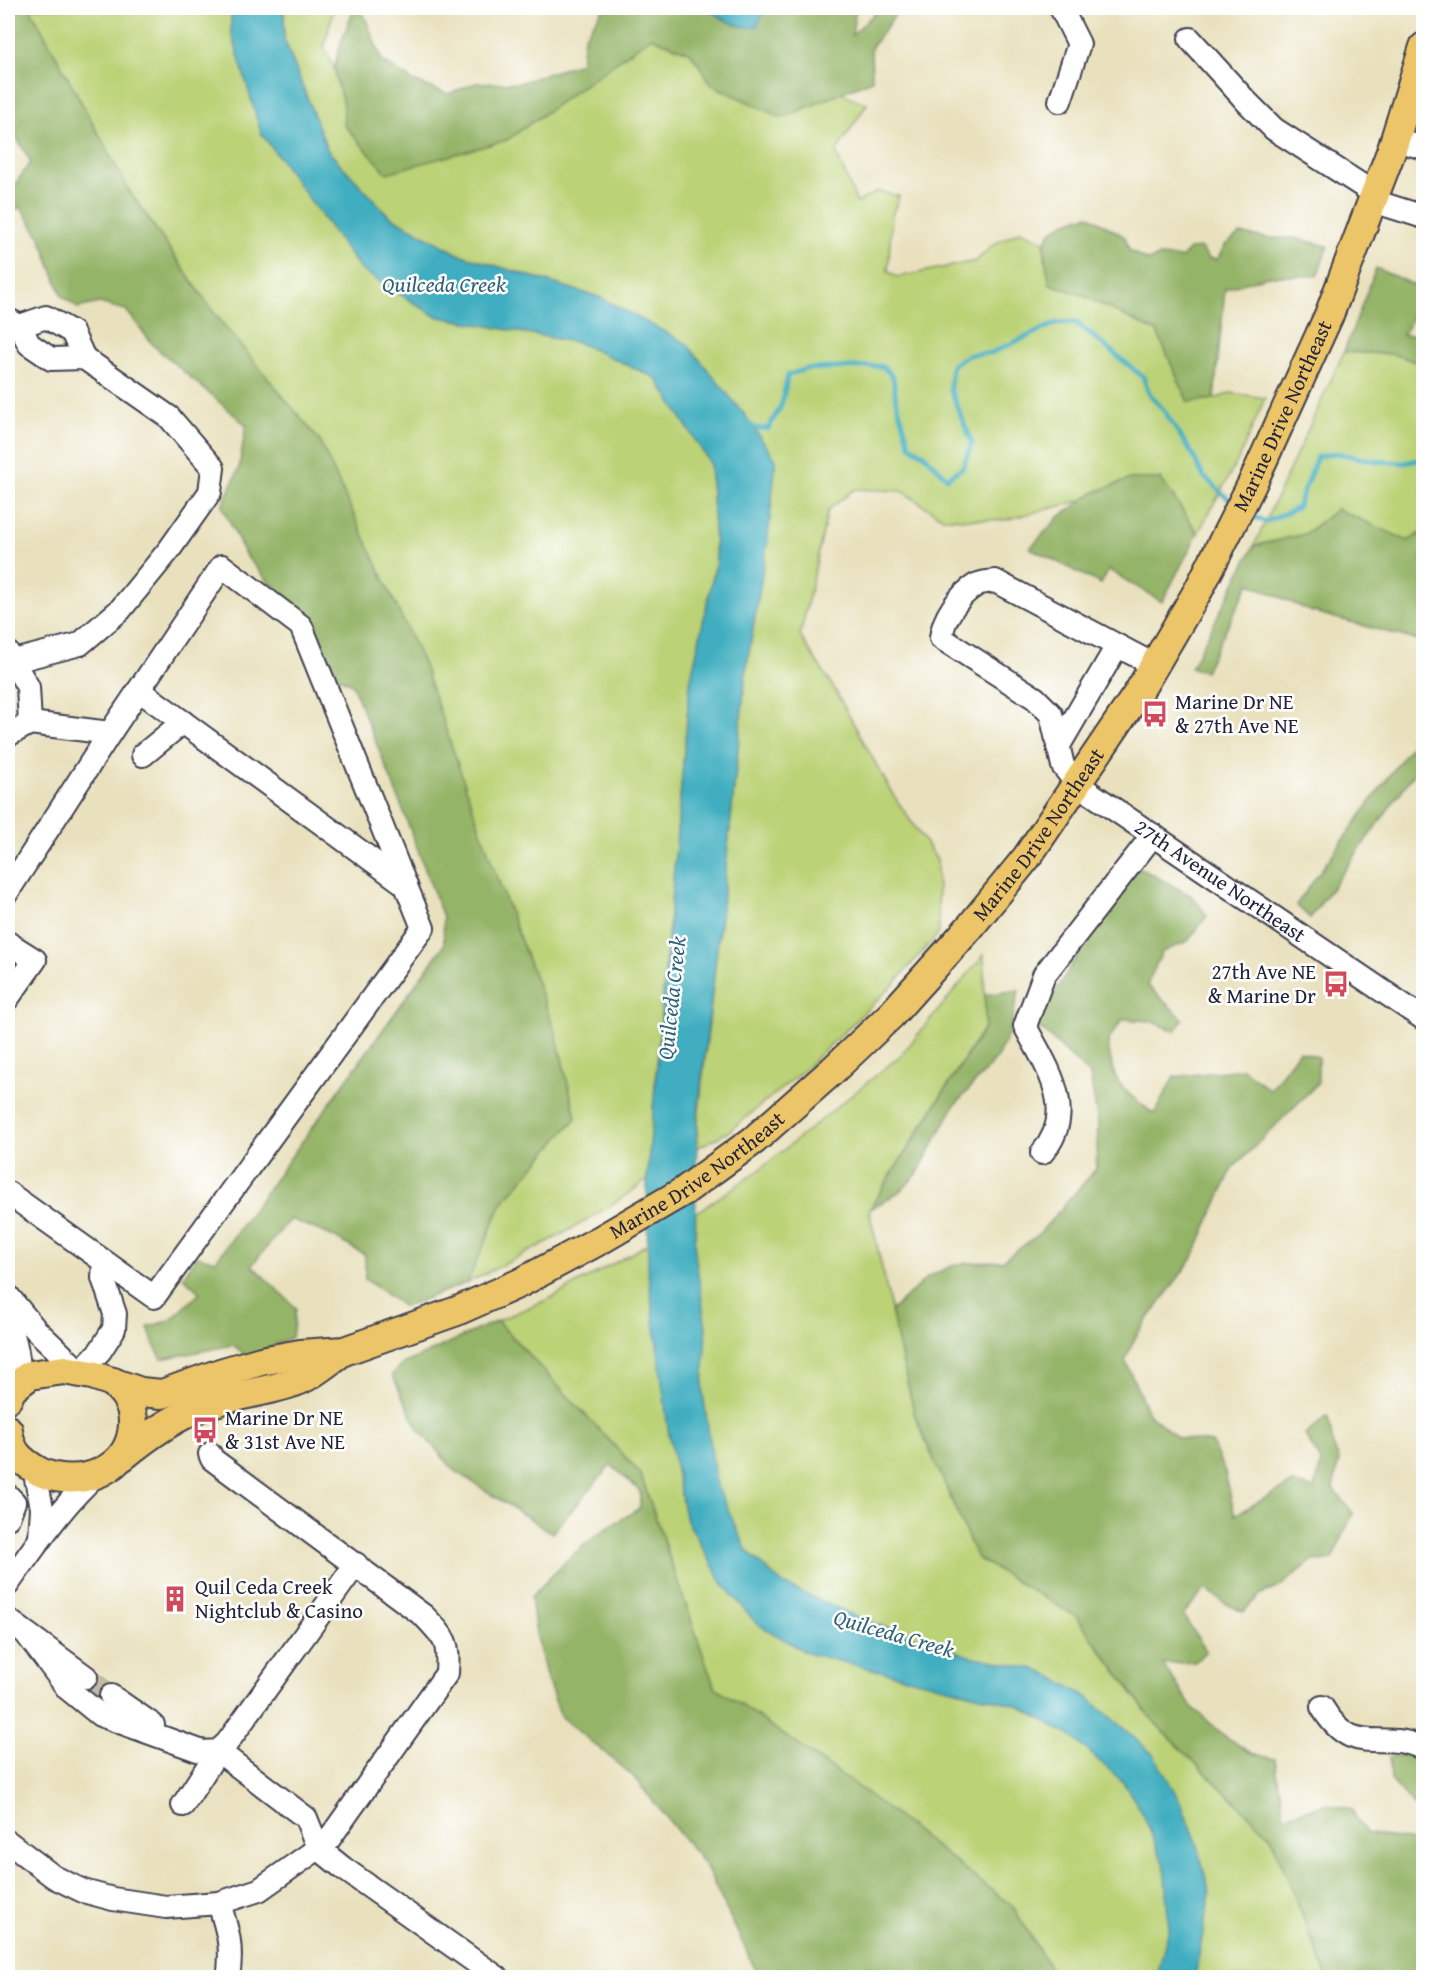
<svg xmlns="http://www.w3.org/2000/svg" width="1431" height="1985" font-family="'Gentium Book Plus',serif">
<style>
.green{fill:#bbd276;stroke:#6e7a58;stroke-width:1.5}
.forest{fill:#94b467;stroke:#5b6b51;stroke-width:1.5}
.water{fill:#41aec0;stroke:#32687e;stroke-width:1.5}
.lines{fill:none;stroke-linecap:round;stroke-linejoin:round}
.stream{stroke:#41aec0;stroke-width:5}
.minor-tunnel{stroke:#c1bba4;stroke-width:22;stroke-dasharray:22 11;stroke-linecap:butt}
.minor-casing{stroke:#403f4f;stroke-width:26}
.major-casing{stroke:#403f4f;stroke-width:32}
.minor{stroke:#fff;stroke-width:22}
.major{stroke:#edc569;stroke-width:28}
.labels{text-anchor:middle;stroke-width:5;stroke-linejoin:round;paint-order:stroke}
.street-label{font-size:21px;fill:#22223b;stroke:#fff}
.poi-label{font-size:21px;fill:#22223b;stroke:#fff;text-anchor:start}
.water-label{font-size:22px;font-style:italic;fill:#306177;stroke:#fff}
</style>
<rect width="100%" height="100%" fill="#fff"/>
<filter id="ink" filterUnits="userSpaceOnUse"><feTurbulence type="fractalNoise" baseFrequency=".0167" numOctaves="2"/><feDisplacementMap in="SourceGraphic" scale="12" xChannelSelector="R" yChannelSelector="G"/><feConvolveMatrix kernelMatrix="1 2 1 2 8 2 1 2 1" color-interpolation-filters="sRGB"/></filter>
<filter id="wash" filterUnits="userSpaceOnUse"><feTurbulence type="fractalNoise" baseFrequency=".008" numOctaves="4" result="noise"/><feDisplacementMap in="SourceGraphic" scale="24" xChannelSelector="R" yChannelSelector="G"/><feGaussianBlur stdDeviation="1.35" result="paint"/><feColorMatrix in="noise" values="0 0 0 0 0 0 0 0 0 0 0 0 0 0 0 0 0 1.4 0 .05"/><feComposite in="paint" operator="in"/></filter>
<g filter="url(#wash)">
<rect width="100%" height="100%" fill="#e9e1be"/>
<g class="green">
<path d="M30,8H231V31L435,316L579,343L656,378L710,463L716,562L690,683L647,1180C592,1222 528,1252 467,1283L502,1203L576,1118L556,1034L495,872L214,313L130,192Z"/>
<path d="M284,8H336L333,12L324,47C336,70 348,97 343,124L507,140L651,37L691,53L712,85L782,118L841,93L867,104L836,152L857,203L878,191L899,196L892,216L888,271L898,277L976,261L994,244L1020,231L1044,241L1045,259L1051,284L1082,295L1158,332L1188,402L1214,399L1231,393L1265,398L1239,458L1198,533L1160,479H1130L1094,493L1083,500L1004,520L943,518L902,491L855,489L828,510L800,636L832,685L892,793L937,860L939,933L893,985L804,1070L728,1132L697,1148L698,1121L722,905L746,671L768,538L601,298L458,254L389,216L328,151L284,39Z"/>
<polygon points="1344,352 1392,354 1423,364 1423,532 1408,541 1337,509 1305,534 1254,546"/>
<polygon points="984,955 985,1026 869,1210 915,1416 977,1558 1077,1617 1153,1721 1271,1837 1327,1977 1055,1977 1013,1907 864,1791 714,1686 640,1473 497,1321 551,1298 631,1254 684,1221 758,1171 901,1055"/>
</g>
<g class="forest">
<polygon points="8,8 30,8 130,192 214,313 319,440 423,663 495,872 556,1034 576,1118 502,1203 467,1283 404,1307 365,1279 365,1255 332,1236 290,1219 252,1265 296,1308 292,1337 249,1358 233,1345 162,1359 154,1345 148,1327 171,1320 200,1293 183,1277 197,1256 216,1261 444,945 443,917 393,784 352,684 338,677 309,617 269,582 246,556 222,506 239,468 246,425 154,346 126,310 99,303 78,308 62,296 40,237 20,206 8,218 8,194 31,162 8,123"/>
<path d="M604,8H856L852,35L880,8H900L871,48L872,80L782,118L712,85L691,53L651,37L507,140L387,173L343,124C347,99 335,88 335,68C336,53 347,25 354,10L364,14L382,61L413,81L448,94L476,83H519L581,63L584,37Z"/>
<path d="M1088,215L1125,237L1129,250L1148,261L1160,256L1182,258L1189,249L1201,248L1208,258L1217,260L1225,245L1240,234L1269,238H1294L1328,246L1317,276H1268L1225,289L1214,399L1188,402L1157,332L1082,295L1050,284C1040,238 1040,229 1088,215Z"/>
<polygon points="1376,268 1423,289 1423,298 1403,335 1423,335 1423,364 1392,354 1344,352"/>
<polygon points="1130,479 1161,479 1198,533 1162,602 1109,570 1101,584 1030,548 1059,517 1093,493"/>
<polygon points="1337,509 1408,541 1423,532 1423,646 1420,641 1310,611 1249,583 1205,671 1191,668 1254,546 1305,534"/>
<polygon points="1423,729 1423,761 1310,918 1296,905"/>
<path d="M1138,867L1192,896L1207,916L1188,941L1162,952L1147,985L1183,1019L1175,1031L1150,1021L1123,1019L1108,1040C1112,1085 1120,1087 1154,1114L1174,1077L1243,1069L1270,1090L1299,1051L1318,1057V1083L1232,1169L1192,1259L1137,1334L1125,1360L1148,1413L1178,1438L1212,1443L1225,1473L1235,1515L1292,1483L1315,1489L1321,1461L1305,1435L1328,1416L1333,1445L1339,1460L1333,1488L1353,1513L1332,1560L1312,1561L1279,1587L1261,1594L1243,1612L1223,1602L1205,1589L1183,1615L1206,1651L1195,1662L1163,1664L1191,1706L1226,1737L1251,1753L1275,1759L1284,1816L1327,1804L1351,1809L1366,1833L1419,1842L1423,1832V1977H1327L1271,1837L1153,1721L1077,1617L977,1558L915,1416L891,1311L928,1277L956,1264L1002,1261L1038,1235L1096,1169L1098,1124L1090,1075L1036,1024L1110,901Z"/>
<polygon points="1019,990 1010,1029 997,1058 954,1106 917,1174 902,1190 869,1210 985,1027 985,995"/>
<polygon points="497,1321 640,1473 714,1686 864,1791 1013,1907 1055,1977 759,1977 705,1865 632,1775 561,1717 546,1676 535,1628 531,1597 570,1557 599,1533 640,1508 640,1491 611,1465 552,1533 455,1471 418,1429 392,1375 403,1364"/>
<polygon points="1418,1753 1423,1757 1423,1816 1391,1780 1389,1757"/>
</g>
<g class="water">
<polygon points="231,8 284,8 284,39 328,151 389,216 458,254 601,298 686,343 744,414 776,460 768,538 746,671 722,905 697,1121 695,1253 706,1328 703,1392 716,1484 747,1551 783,1584 869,1622 970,1656 1040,1670 1086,1696 1154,1755 1181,1803 1198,1848 1210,1894 1195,1977 1157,1977 1169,1928 1164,1865 1143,1814 1123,1782 1072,1737 1017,1705 807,1653 756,1623 723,1584 685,1517 668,1429 648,1273 647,1180 690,683 716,562 710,463 656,378 579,343 435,316 361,270 261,133 231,31"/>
<path d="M706,8H766L756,27C736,29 722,18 706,8Z"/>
</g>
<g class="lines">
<g class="stream">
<polyline points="746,422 755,428 768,429 781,406 788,375 806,369 882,366 893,377 896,400 910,446 924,454 947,478 963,467 972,443 950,389 952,365 968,355 991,353 1057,323 1076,322 1143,377 1149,393 1165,412 1193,455 1203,476 1233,503"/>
<polyline points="1248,514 1266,522 1297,508 1317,457 1336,453 1375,461 1404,463 1424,459"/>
</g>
</g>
</g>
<g filter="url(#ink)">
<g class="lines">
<polyline class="minor-tunnel" points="86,1677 111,1696"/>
<g class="minor-casing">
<g id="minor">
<polyline points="1190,39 1246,101 1274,129 1375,194"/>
<polyline points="1060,101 1079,44 1061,8"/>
<polyline points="1395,140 1424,148"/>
<polyline points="1373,201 1424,217"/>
<polyline points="8,320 20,326 46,317 72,332 84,358"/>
<polyline points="8,653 28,687 30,723"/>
<polyline points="14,661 80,644 120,610 169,550 210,492 213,468 169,417 84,358 51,359 29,344 20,326"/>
<path id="s1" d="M1154,665L995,581C989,582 981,582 976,585C959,595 943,618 941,638L1035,698L1051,714L1063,766L1077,784L1424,1019"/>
<polyline points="139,690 406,885"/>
<polyline points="30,723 110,733"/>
<polyline points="8,735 30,723"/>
<polyline points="1058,747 1117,646"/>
<polyline points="143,755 183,722"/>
<polyline points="8,891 110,733 222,566 301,626 423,928 154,1297 8,1193"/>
<polyline points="8,943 35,960 8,998"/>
<path d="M1042,1153C1079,1111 1046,1066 1025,1026L1044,975L1153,835"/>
<polyline points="8,1296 36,1330 80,1372 100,1351 114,1329 115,1314 103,1278 104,1262"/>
<path d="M8,1322C17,1342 20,1361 19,1384"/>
<polyline points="34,1469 42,1508 40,1538"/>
<polyline points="8,1496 14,1502 8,1518"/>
<path d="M8,1584C37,1544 61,1506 98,1473"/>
<polyline points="8,1620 86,1677"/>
<polyline points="28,1636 68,1689 100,1715 203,1752 218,1751 227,1743 356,1564"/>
<polyline points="111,1696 153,1725"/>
<path d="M1322,1707C1354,1761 1382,1727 1424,1749"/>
<polyline points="183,1805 218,1751 306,1818 318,1848 343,1868 498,1978"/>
<path d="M8,1842L54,1877L83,1891L113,1899L166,1907L219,1903L259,1890L327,1842L447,1673C449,1641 446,1639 424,1616L212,1459L210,1454"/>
<path d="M219,1903C228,1932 233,1947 228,1978"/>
</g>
</g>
<g class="major-casing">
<g id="major">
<path id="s2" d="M8,1398L12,1389L30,1375L64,1370L92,1375L141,1392L162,1394L223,1372L261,1361L300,1354L344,1351L457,1311L520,1283L602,1239L684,1191L754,1140L832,1071L891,1015L970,927L1027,857L1138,693L1199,589L1252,484L1329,315L1392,149L1424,47"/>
<path d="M8,1430C9,1438 11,1445 15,1452C21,1461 31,1467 40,1472C80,1490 132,1470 133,1423C133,1414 130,1403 125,1396C122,1391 117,1387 113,1382"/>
<path d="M122,1457C149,1435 178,1414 212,1403C238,1394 266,1392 292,1383C311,1377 326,1363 342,1352"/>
</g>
</g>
<use href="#minor" class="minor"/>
<use href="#major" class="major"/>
</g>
</g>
<defs>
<g id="bus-bare" transform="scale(2.07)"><path d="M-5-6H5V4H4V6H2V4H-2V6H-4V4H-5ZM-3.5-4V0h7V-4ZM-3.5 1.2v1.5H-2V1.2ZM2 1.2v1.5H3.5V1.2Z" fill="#d1495b" stroke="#fff" stroke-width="2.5" paint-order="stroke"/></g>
<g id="building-bare" transform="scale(2.07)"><path d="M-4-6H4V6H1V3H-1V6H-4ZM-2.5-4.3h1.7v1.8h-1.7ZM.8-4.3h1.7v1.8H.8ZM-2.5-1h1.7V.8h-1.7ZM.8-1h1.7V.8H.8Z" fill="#d1495b" stroke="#fff" stroke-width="2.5" paint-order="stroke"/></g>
</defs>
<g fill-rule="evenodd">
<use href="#bus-bare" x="1155" y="714"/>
<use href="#bus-bare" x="1336" y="984"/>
<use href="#bus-bare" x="205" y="1430"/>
<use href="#building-bare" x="175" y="1599"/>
</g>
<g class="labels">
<g class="street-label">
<text dy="7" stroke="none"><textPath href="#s2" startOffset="1725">Marine Drive Northeast</textPath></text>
<text dy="7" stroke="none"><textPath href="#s2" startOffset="1239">Marine Drive Northeast</textPath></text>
<text dy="7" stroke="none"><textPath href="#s1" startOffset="648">27th Avenue Northeast</textPath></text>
<text dy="7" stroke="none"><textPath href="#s2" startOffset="753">Marine Drive Northeast</textPath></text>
</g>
<g class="poi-label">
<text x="1175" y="709">Marine Dr NE<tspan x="1175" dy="24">&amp; 27th Ave NE</tspan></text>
<text x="1316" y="979" text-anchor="end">27th Ave NE<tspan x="1316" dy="24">&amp; Marine Dr</tspan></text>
<text x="225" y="1425">Marine Dr NE<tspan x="225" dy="24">&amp; 31st Ave NE</tspan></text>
<text x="195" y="1594">Quil Ceda Creek<tspan x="195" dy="24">Nightclub &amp; Casino</tspan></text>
</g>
<g class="water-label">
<text x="444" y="292">Quilceda Creek</text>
<text transform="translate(671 998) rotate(-84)" y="8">Quilceda Creek</text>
<text transform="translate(894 1633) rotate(16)" y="8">Quilceda Creek</text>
</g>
</g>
<rect width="1431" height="1985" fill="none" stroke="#fff" stroke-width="30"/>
</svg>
